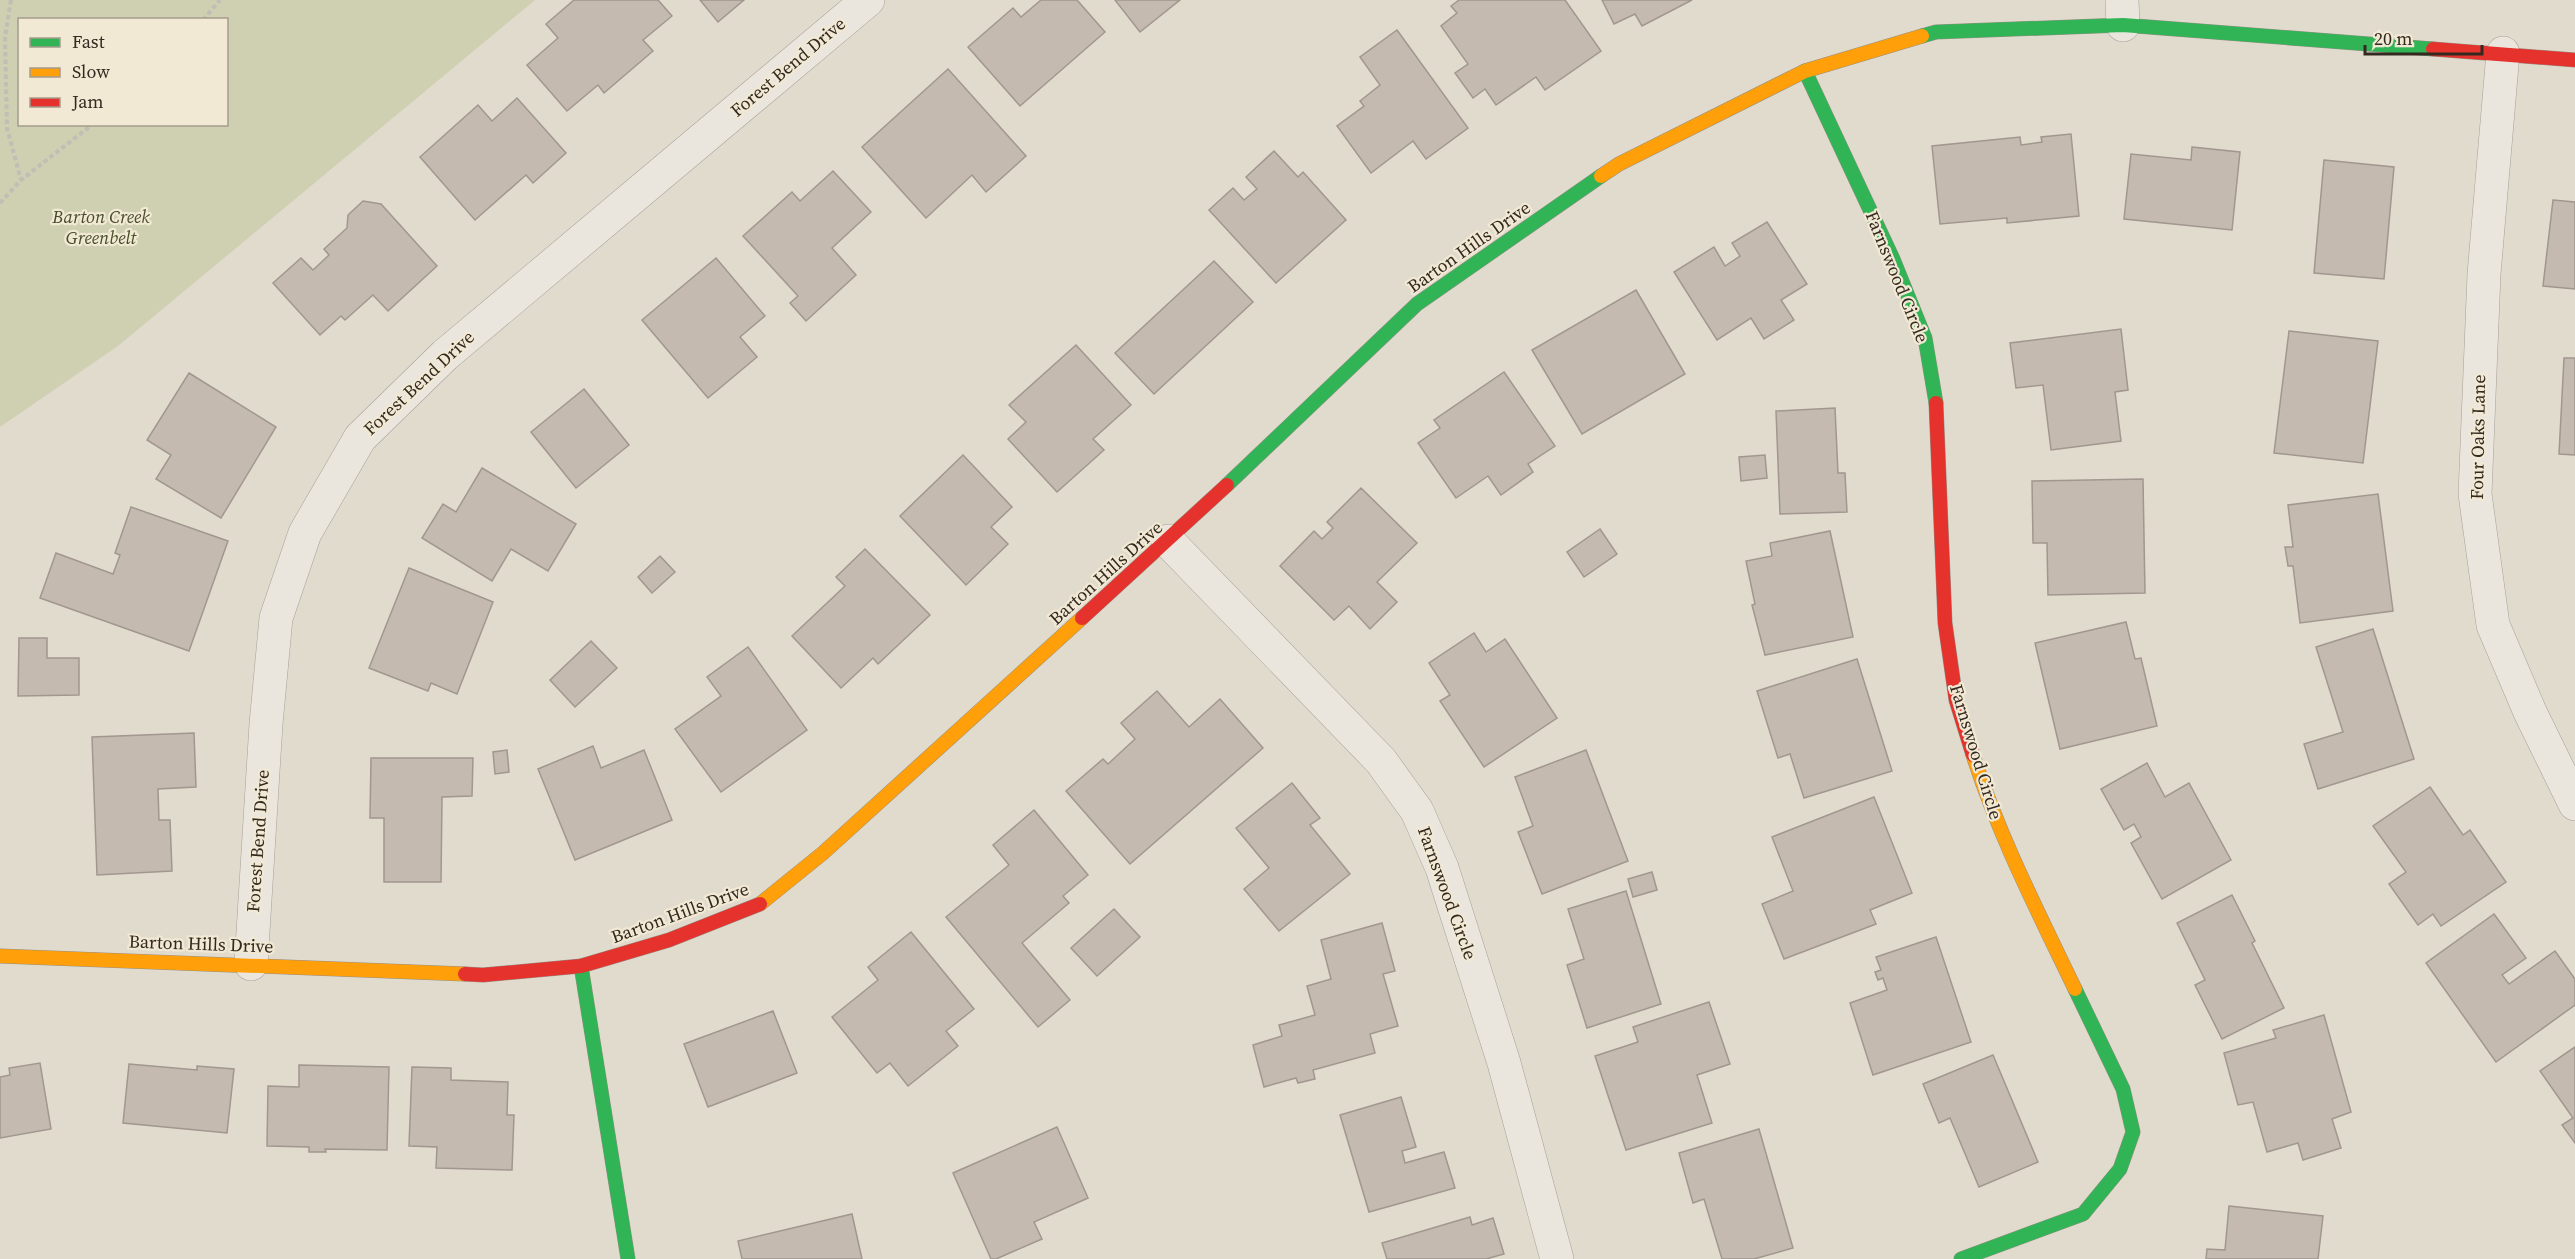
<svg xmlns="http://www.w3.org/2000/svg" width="2575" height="1259" font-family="'Source Serif 4',serif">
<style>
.green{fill:#cfcfb2;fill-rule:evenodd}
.building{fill:#c4baaf;stroke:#a1978e;stroke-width:1.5}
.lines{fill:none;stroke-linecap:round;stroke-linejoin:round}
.street-casing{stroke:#a6a097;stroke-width:34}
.fast-casing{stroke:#969086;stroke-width:15}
.slow-casing{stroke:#969086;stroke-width:15}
.jam-casing{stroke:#969086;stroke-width:15}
.path{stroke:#c2bdb5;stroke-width:4;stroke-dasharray:4.5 3;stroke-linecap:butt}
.street{stroke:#eae6de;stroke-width:33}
.fast{stroke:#30b455;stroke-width:14}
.slow{stroke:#ff9f0a;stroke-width:14}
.jam{stroke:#e5322d;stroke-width:14}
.labels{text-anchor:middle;stroke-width:4.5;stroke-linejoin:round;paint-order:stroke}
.street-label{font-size:18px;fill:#342920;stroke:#f1e9d4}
.park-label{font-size:18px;font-style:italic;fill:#454e29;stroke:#f1e9d4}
</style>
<rect width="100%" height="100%" fill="#e1dbce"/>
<path class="green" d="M0,0H535L118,346L0,427ZM20,20H226V124H20Z"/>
<g class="building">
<polygon points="574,0 658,0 672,16 643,40 653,51 604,93 598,85 567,111 527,65 558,38 546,24"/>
<polygon points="700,0 744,0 718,22"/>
<polygon points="1041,0 1077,0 1105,32 1020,106 968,47 1013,8 1021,17"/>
<polygon points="1115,0 1180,0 1140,32"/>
<polygon points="1459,0 1565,0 1601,51 1545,90 1536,77 1496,105 1485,89 1473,98 1455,73 1468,64 1441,26 1457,13 1451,6"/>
<polygon points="1602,0 1692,0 1642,26 1635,14 1614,24"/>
<polygon points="1397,30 1468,128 1426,159 1413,141 1371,173 1337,126 1364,106 1360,101 1380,85 1360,57"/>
<polygon points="948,69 1026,156 986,192 972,175 926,218 862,147"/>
<polygon points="517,98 566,153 533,183 526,175 475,220 420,157 478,105 492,121"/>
<polygon points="2071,134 2079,216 2007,223 2007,218 1940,224 1932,146 2020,137 2021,145 2042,142 2041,137"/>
<polygon points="2192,147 2240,152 2232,230 2124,219 2131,154 2191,160"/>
<polygon points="1274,151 1298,177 1303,172 1346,220 1276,283 1209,210 1233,188 1244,200 1257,189 1246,177"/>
<polygon points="2324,160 2394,167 2384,279 2314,273"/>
<polygon points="833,171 871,212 832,248 856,275 806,321 790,303 798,296 743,236 792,192 800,201"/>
<polygon points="2553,200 2575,202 2575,289 2543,286"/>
<polygon points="363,201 381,204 437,266 388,311 373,295 345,320 341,316 320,335 273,283 301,258 313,270 329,255 324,249 347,228 348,215"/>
<polygon points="1767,222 1807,284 1781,300 1794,320 1764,339 1751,318 1717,340 1674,272 1714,247 1725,266 1740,256 1732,243"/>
<polygon points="716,258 765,316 740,337 757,357 708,398 642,320"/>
<polygon points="1214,261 1253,302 1154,394 1115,353"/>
<polygon points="1636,290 1685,374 1582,434 1532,350"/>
<polygon points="2121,329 2128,390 2115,392 2121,441 2051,450 2043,385 2016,388 2010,343"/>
<polygon points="2289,331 2378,341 2363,463 2274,453"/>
<polygon points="1076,345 1131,405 1093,439 1104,450 1057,492 1008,439 1026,422 1009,405"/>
<polygon points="2564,358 2575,358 2575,455 2559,454"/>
<polygon points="1504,372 1555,446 1528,464 1533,472 1501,495 1488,476 1456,498 1418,443 1440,428 1434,420"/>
<polygon points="189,373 276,427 221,518 156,479 171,455 147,440"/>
<polygon points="584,389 629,445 576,488 531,432"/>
<polygon points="1835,408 1838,473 1845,473 1847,512 1780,514 1776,411"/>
<polygon points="963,455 1012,507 991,527 1008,544 966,585 900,516"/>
<polygon points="1765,455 1767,478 1741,481 1739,457"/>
<polygon points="482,468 576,524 548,571 511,549 492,581 422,538 443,504 456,512"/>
<polygon points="2143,479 2145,593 2048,595 2047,543 2033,543 2032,481"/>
<polygon points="1361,488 1417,543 1377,582 1397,602 1370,629 1349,606 1334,620 1280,566 1314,531 1322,539 1333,528 1327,522"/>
<polygon points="2378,494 2393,611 2300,623 2293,566 2288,566 2285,547 2293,547 2288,505"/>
<polygon points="131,507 228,541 189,651 40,598 56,553 113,574 120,555 115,553"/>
<polygon points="1600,529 1617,554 1584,577 1567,552"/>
<polygon points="1830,531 1853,637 1765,655 1752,605 1755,604 1746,561 1772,556 1770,543"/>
<polygon points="865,549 930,615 878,664 873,658 841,688 792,636 845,586 836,577"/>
<polygon points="660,556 675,572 652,593 638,577"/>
<polygon points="409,568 493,602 457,694 431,683 428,691 369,668"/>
<polygon points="2126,622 2135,659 2141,658 2157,726 2060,749 2035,643"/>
<polygon points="2373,629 2414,759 2318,789 2304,744 2343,732 2316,647"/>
<polygon points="1474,633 1486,652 1505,639 1557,718 1484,767 1440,701 1450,695 1429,663"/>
<polygon points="19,638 47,638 47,658 79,658 79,695 18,696"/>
<polygon points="591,641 617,668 575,707 550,680"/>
<polygon points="748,647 807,730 721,792 675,729 721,696 707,677"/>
<polygon points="1857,659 1892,771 1804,798 1790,754 1778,758 1757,691"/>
<polygon points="1157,691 1189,727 1220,699 1263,748 1130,864 1066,791 1103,759 1108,764 1135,739 1121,723"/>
<polygon points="194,733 196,787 158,789 159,820 170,820 172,871 97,875 92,737"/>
<polygon points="593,746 601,768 644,750 672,820 575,860 538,769"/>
<polygon points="507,750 509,772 495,774 493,752"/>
<polygon points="1586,750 1628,861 1542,894 1518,832 1533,826 1515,777"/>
<polygon points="371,758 473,758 472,796 442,797 441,882 384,882 384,818 370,818"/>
<polygon points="2147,763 2165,797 2189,783 2231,860 2162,899 2131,843 2141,837 2134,824 2124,830 2101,789"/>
<polygon points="1292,783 1320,818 1310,825 1350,874 1279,931 1244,889 1269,868 1236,828"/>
<polygon points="2430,787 2463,835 2470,830 2506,882 2441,926 2433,914 2418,925 2389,884 2406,872 2373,826"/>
<polygon points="1874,797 1912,893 1870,910 1876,924 1784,959 1762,904 1793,891 1772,837"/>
<polygon points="1034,810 1088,875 1063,896 1069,903 1022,943 1070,1000 1038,1027 946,917 1009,865 993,845"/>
<polygon points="1652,872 1657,890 1633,897 1628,879"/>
<polygon points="1626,891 1661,1004 1587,1028 1567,965 1584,959 1568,909"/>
<polygon points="2232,895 2255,941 2252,943 2284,1008 2222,1039 2195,985 2205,980 2177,923"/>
<polygon points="1114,909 1140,937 1097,976 1071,948"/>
<polygon points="2494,914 2526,958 2502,975 2509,984 2555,951 2575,979 2575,1005 2496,1062 2426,963"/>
<polygon points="1382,923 1395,971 1383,974 1398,1026 1370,1034 1375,1053 1313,1070 1315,1079 1298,1083 1296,1078 1264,1087 1253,1045 1282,1036 1279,1025 1315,1015 1307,986 1331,979 1321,940"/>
<polygon points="911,932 974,1009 946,1031 958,1046 908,1086 890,1063 877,1073 832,1017 878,980 868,967"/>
<polygon points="1936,937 1971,1042 1873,1075 1850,1003 1887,990 1883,978 1878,980 1875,972 1881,970 1876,957"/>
<polygon points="1709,1002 1730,1064 1697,1075 1712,1123 1626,1150 1595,1056 1638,1042 1633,1027"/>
<polygon points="773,1011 797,1073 708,1107 684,1044"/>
<polygon points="2324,1015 2351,1112 2332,1119 2341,1148 2303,1160 2298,1143 2267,1152 2253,1102 2238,1105 2224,1053 2276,1038 2273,1030"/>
<polygon points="2575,1047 2575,1143 2562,1125 2573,1118 2540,1071"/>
<polygon points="1993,1055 2038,1162 1979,1187 1950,1118 1939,1123 1923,1084"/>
<polygon points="40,1063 51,1129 0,1138 0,1077 10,1075 9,1068"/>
<polygon points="129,1064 197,1070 197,1066 234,1069 227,1133 123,1123"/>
<polygon points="299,1065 389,1067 387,1150 325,1149 326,1152 309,1152 309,1147 267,1146 268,1086 299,1087"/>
<polygon points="412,1067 451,1068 451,1080 508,1082 507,1115 514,1115 512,1170 436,1168 437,1147 409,1146"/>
<polygon points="1401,1097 1416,1147 1402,1151 1405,1163 1444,1152 1455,1188 1369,1212 1340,1115"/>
<polygon points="1057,1127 1088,1198 1034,1222 1042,1239 996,1259 991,1259 953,1173"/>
<polygon points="1759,1129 1793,1248 1754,1259 1722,1259 1704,1199 1693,1203 1679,1153"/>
<polygon points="2229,1206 2323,1216 2318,1259 2206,1259 2207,1249 2225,1250"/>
<polygon points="852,1214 862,1259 742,1259 738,1241"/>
<polygon points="1470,1217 1472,1225 1493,1218 1504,1254 1486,1259 1387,1259 1382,1243"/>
</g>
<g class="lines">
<g class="street-casing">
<g id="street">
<polyline points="2122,0 2123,25"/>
<polyline points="2503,53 2484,274 2475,494 2493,625 2530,712 2575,804"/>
<polyline points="1168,541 1381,761 1417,811 1442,868 1504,1063 1557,1259"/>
<polyline points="251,964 266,724 276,618 305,533 360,438 445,355 868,0"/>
</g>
</g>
<g class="fast-casing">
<g id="fast">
<polyline points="1922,36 1936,32 2123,25 2433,49"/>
<polyline points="1805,71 1893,259 1925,338 1936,403"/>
<polyline points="1227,485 1417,304 1601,176"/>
<polyline points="581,966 628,1259"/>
<polyline points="1961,1259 2083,1214 2120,1169 2133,1132 2123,1089 2075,989"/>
</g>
</g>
<g class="slow-casing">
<g id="slow">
<polyline points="1601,176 1619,164 1805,71 1922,36"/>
<path d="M1973,755C1999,836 2038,912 2075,989"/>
<polyline points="760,904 823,853 1082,618"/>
<polyline points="0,956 465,974"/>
</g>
</g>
<g class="jam-casing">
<g id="jam">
<polyline points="2433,49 2575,60"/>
<polyline points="1936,403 1945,623 1956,700 1973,755"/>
<polyline points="1082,618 1227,485"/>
<polyline points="465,974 483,975 581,966 669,940 760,904"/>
</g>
</g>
<g class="path">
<polyline points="11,0 5,37 7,128 21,180"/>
<polyline points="203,20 220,0"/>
<polyline points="0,203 21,180 93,124"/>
</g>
<use href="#street" class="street"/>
<use href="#fast" class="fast"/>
<use href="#slow" class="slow"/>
<use href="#jam" class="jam"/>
</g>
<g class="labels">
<g class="street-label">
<text transform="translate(788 67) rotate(-40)" y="6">Forest Bend Drive</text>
<text transform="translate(1469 247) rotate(-35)" y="6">Barton Hills Drive</text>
<text transform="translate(1897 277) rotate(68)" y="6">Farnswood Circle</text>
<text transform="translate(419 383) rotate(-43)" y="6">Forest Bend Drive</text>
<text transform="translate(2478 437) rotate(-89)" y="6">Four Oaks Lane</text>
<text transform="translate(1106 573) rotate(-42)" y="6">Barton Hills Drive</text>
<text transform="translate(1976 752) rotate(73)" y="6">Farnswood Circle</text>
<text transform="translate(258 841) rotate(-86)" y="6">Forest Bend Drive</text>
<text transform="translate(1447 893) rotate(70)" y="6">Farnswood Circle</text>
<text transform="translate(680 913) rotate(-20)" y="6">Barton Hills Drive</text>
<text transform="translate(201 944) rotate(2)" y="6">Barton Hills Drive</text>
</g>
<g class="park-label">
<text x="101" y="223">Barton Creek<tspan x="101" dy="21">Greenbelt</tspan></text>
</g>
</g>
<rect x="18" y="18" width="210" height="108" fill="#f1e9d4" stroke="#a59c8c" stroke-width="1.5"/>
<rect x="30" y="38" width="30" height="9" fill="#30b455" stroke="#a59c8c" stroke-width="1.5"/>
<text x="72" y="48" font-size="18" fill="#342920">Fast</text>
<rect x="30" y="68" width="30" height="9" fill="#ff9f0a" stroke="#a59c8c" stroke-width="1.5"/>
<text x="72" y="78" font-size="18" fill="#342920">Slow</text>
<rect x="30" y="98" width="30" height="9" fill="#e5322d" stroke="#a59c8c" stroke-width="1.5"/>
<text x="72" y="108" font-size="18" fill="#342920">Jam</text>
<path d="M2365 45v9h117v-9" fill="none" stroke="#342920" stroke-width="3"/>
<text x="2374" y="45" font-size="18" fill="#342920" stroke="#f1e9d4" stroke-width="4.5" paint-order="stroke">20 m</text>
</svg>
